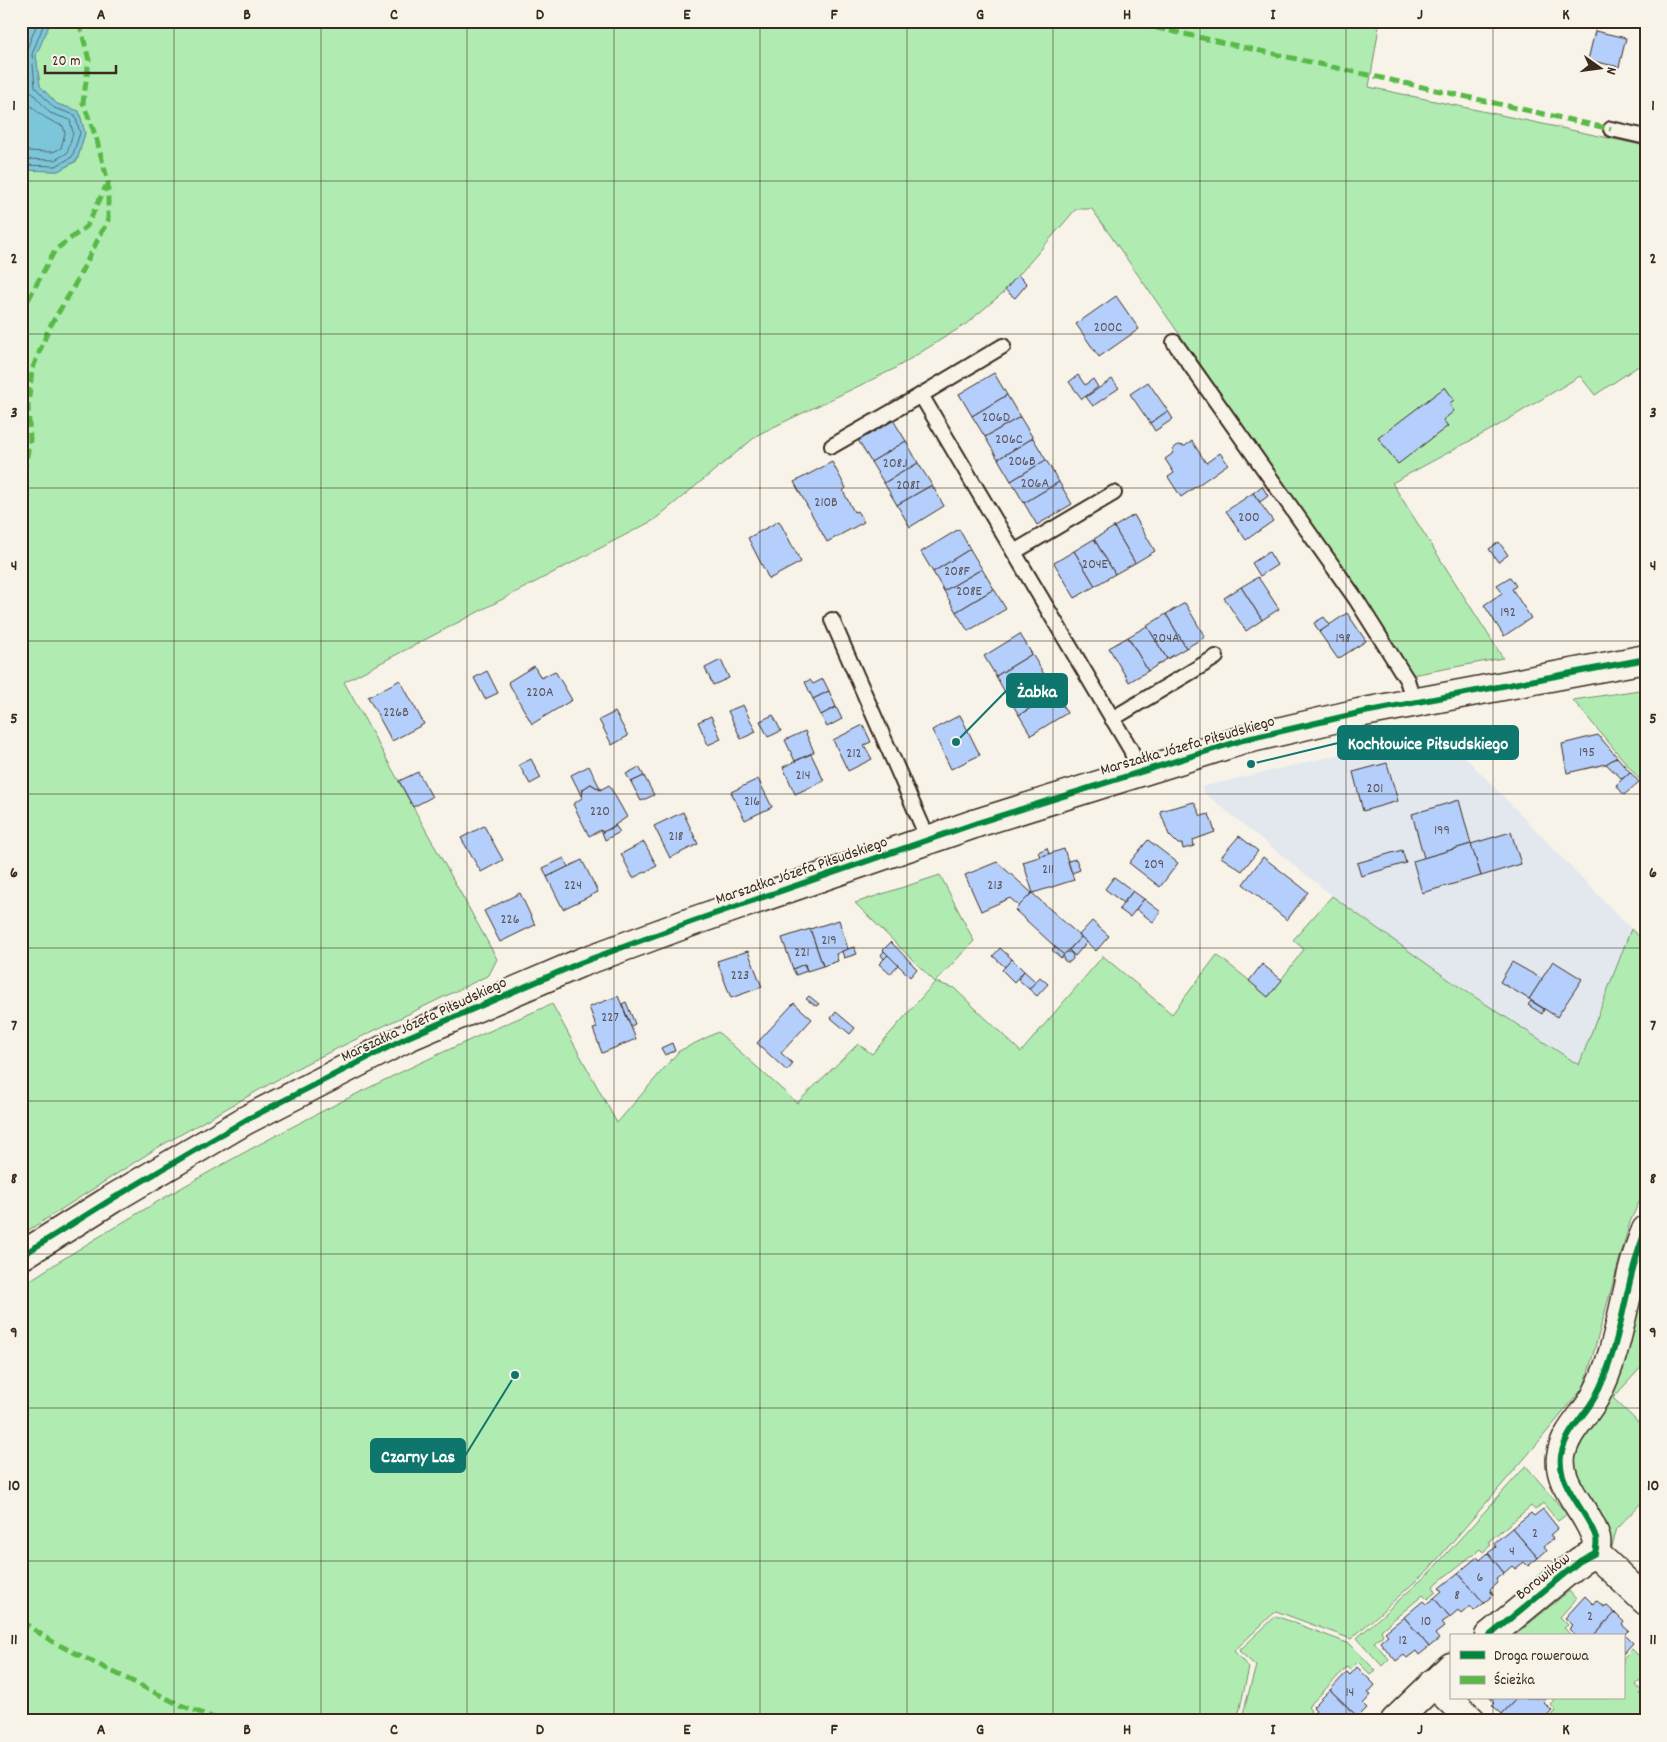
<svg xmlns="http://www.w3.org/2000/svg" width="1667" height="1742" font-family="Dekko,sans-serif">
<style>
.built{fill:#e3e8ee}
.green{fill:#b0ecb2;stroke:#768b68}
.water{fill:#7bc6da;stroke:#61888f}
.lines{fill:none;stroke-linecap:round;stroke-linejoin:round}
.shore{stroke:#556869;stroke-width:1}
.building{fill:#b5cffc;stroke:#3b2a1e}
.lane-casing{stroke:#3b2a1e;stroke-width:18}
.street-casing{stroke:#3b2a1e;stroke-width:31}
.secondary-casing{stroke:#3b2a1e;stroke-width:31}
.lane{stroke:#f7f3e8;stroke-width:14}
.street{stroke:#f7f3e8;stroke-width:28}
.secondary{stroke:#f7f3e8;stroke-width:28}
.quiet{stroke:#58b947;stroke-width:5;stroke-dasharray:10 5;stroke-linecap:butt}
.cycleway-casing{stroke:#f7f3e8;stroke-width:9}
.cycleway{stroke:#00873e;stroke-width:6}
.grid{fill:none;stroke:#3b2a1e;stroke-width:1;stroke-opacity:0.55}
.labels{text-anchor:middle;stroke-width:4;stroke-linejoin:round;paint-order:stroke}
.number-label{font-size:14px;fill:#5a5356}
.street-label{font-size:16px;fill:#3b2a1e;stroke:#f7f3e8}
.leader{fill:none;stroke:#0f766e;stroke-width:2}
.callout-dot{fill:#0f766e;stroke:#f7f3e8;stroke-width:2}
.callout{fill:#0f766e;stroke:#0f766e;stroke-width:2}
.callout-label{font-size:18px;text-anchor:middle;font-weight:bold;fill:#fff}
.neatline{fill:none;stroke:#3b2a1e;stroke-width:2}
.grid-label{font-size:16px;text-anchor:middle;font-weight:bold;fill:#3b2a1e}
</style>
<rect width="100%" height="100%" fill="#f7f3e8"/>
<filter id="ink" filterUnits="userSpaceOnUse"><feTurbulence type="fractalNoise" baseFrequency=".02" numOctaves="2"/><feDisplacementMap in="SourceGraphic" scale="10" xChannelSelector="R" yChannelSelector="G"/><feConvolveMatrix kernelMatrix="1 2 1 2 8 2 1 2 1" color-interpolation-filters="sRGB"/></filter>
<g filter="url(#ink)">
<polygon class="built" points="1440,731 1631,929 1580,1065 1455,984 1335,898 1204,793 1201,787"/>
<g class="green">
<polygon points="51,21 1380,21 1369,87 1646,146 1646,361 1595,395 1580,376 1494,428 1392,483 1503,658 1412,675 1387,632 1092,209 1076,209 1004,292 966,324 894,369 759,434 654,520 344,682 497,959 489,975 303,1065 157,1148 21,1235 21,170 58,171 77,161 85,133 79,111 57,104 40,86 36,55"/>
<polygon points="1646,689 1646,787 1573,700"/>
<path d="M940,875L974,941L935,982L954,988L1021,1052L1103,956L1172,1014L1217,955L1269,996L1304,949L1293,940L1332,896L1455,984L1579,1065L1631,929L1646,943V1195L1639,1202L1630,1222L1584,1387L1525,1458L1428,1570L1351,1639L1276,1611L1234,1651L1249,1668L1237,1721H21V1286C190,1176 367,1082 552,1004L617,1123L679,1051L718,1032L797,1103L858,1044L872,1054L935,982L855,903Z"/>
<polygon points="1646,1275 1646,1362 1613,1398 1646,1430 1646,1498 1617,1528 1612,1547 1606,1540 1569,1463"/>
<polygon points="1526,1466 1567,1514 1558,1521 1543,1503 1535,1510 1531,1506 1489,1541 1491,1545 1483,1552 1480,1549 1433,1586 1436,1592 1427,1599 1423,1595 1381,1630 1383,1635 1374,1642 1389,1659 1382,1666 1357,1638 1429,1573"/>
<polygon points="1569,1591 1576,1599 1560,1617 1568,1625 1564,1628 1572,1636 1514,1636"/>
<polygon points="1276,1616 1350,1644 1376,1671 1371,1675 1358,1662 1350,1670 1347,1667 1308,1707 1311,1711 1301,1720 1297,1717 1293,1721 1241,1721 1256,1666 1239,1651"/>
<polygon points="1632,1649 1646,1663 1646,1674 1636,1685 1642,1692 1639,1694 1646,1701 1646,1721 1547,1721 1556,1711 1551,1705 1555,1701 1553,1698 1623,1698 1623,1658"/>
</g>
<polygon class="water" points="21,21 51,21 36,55 40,86 57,104 79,111 85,133 77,160 58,171 21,170"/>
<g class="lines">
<g class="shore">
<path d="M21,88C26,107 46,120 63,126L65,133L61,148L53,152L21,151"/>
<polyline points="21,159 55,160 67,153 73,133 70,120 50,113 29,89 25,54 38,21"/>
<polyline points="21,165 56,166 72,157 80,133 75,115 54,108 35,87 32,54 45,21"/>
</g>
</g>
<g class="building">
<polygon points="1595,31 1626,38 1619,67 1588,60"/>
<polygon points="1018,275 1027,284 1015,298 1005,290"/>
<polygon points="1116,296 1139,329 1099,357 1076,324"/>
<polygon points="994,373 1007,395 972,416 959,394"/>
<polygon points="1078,375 1085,385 1093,379 1098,387 1082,399 1069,382"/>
<polygon points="1112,379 1119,388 1093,406 1086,397"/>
<polygon points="1148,382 1168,411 1150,423 1130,394"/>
<polygon points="1445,387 1454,400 1449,404 1454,411 1443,420 1448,426 1398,464 1378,438"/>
<polygon points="1007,395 1020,417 985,437 972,416"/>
<polygon points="1168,411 1173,419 1155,431 1150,423"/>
<polygon points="1020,417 1033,438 998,459 985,437"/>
<polygon points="893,420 906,441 871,462 858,440"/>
<polygon points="1033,438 1046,460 1011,481 998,459"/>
<polygon points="906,441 918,463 884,483 871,462"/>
<polygon points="1192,441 1206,463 1220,453 1228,464 1181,497 1168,477 1174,473 1165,459 1172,454 1174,448 1178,445 1185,446"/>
<polygon points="1046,460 1059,482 1024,503 1011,481"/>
<polygon points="832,462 846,488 843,491 854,512 857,511 864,522 827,542 794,482"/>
<polygon points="918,463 932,485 897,505 884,483"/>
<polygon points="1059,482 1072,504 1037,525 1024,503"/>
<polygon points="932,485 944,506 910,527 897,505"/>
<polygon points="1262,486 1268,496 1260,502 1253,493"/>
<polygon points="1253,493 1273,521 1246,540 1226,511"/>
<polygon points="1134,515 1155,551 1135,563 1114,527"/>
<polygon points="779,521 801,562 769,579 748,538"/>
<polygon points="1114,527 1135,563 1115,574 1094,539"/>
<polygon points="959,529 970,549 933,572 921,552"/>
<polygon points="1094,539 1115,574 1095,586 1074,551"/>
<polygon points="1499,542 1508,555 1498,562 1489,549"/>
<polygon points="970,549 982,569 944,591 933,572"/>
<polygon points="1074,551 1095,586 1075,598 1054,563"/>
<polygon points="1269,552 1277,565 1260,576 1252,563"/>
<polygon points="982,569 994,589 956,612 944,591"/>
<polygon points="1258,577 1279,609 1262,620 1241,587"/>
<polygon points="1510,577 1516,586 1512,589 1531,618 1504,636 1484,605 1502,593 1497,585"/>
<polygon points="1241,587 1262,620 1246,631 1224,598"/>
<polygon points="994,589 1006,609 968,631 956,612"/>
<polygon points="1185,603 1205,637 1186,648 1166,614"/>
<polygon points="1347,613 1366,641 1338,659 1319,632"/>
<polygon points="1166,614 1186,648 1167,659 1147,626"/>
<polygon points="1324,617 1330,625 1319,632 1314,623"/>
<polygon points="1147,626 1167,659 1148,671 1128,637"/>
<polygon points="1020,634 1032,654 996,676 984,656"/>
<polygon points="1128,637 1148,671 1129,682 1109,648"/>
<polygon points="1032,654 1044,674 1007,696 996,676"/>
<polygon points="721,660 729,678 713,685 705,668"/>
<polygon points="534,666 541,678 555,671 572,700 532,724 508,682"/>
<polygon points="487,671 498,693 485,699 474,678"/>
<polygon points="1044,674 1056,693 1019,715 1007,696"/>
<polygon points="823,679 829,691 813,699 805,682 810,680 813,684"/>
<polygon points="400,680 424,724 392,741 368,697"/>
<polygon points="829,691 836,707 821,715 813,699"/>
<polygon points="1056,693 1067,713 1031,735 1019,715"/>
<polygon points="743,705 756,732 741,739 728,711"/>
<polygon points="836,707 842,719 827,727 821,715"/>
<polygon points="615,712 628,736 612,745 599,720"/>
<polygon points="773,715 781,731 768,737 760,721"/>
<polygon points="960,715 980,755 951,769 932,730"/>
<polygon points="711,716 721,739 708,745 698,722"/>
<polygon points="863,725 871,742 864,745 872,759 848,771 833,740"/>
<polygon points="805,731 814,752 795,761 785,740"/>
<polygon points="1598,735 1617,757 1606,764 1567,773 1562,744"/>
<polygon points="811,754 824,781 795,794 783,767"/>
<polygon points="1617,757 1630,772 1622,779 1606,764"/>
<polygon points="531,759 541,778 530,784 519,765"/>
<polygon points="1387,763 1398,801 1363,811 1353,772"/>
<polygon points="589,766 601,790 591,784 583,789 582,797 571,775"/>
<polygon points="639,767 644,776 631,782 626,774"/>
<polygon points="418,772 432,797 413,807 399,781"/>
<polygon points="1630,772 1639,782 1624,795 1616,785"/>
<polygon points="644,776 654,795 641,801 631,782"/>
<polygon points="758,779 772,807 745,820 731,792"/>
<polygon points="591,784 600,790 609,785 627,817 603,833 601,830 589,836 573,804 582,798 583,789"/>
<polygon points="1459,800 1471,844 1424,858 1412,814"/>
<polygon points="1194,802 1201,816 1209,814 1215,832 1193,840 1194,846 1183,849 1182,844 1178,844 1169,835 1160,811"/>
<polygon points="683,812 698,844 670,858 654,826"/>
<polygon points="615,825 620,832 605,840 602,832 615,827"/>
<polygon points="484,826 503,860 481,872 461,838"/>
<polygon points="1511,832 1521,864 1481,876 1471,844"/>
<polygon points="1239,836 1258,851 1242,871 1221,857"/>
<polygon points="1148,840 1178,863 1160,887 1129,863"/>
<polygon points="644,842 657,866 633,878 621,854"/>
<polygon points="1471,844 1481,876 1422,893 1413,861"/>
<polygon points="1047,848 1049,854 1040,857 1038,852"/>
<polygon points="1064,849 1074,880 1033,893 1023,862"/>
<polygon points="1402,850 1406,863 1361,876 1357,863"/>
<polygon points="1263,857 1308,892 1287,920 1243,884"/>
<polygon points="564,858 568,867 547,877 543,868"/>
<polygon points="1076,859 1080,870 1072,873 1068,861"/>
<polygon points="582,860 598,892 563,909 547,877"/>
<polygon points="997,862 1032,893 1019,906 1010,898 981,911 965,875"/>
<polygon points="1114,877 1133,891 1123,903 1105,889"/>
<polygon points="1133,891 1144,899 1130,917 1119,909"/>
<polygon points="520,893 535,925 500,942 484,911"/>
<polygon points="1032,893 1081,937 1064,955 1015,910"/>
<polygon points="1144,899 1161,912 1153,922 1136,909"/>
<polygon points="839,920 848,949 836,954 838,961 823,966 810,929"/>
<polygon points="1092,921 1109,936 1096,951 1079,935"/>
<polygon points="810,929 823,966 807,971 805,964 793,969 782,938"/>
<polygon points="1081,937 1087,942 1075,956 1069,950"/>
<polygon points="891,942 917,969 910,977 883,950"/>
<polygon points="854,947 857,954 844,958 842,951"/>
<polygon points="1055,947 1064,955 1061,958 1052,950"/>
<polygon points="1000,948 1012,959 1005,967 993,956"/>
<polygon points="748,951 762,987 731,998 717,961"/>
<polygon points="884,951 888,955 884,959 881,955"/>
<circle cx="1068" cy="957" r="5"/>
<polygon points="888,955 898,965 890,974 879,964"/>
<polygon points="1012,959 1024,971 1014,982 1002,970"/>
<polygon points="1553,961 1582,979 1557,1017 1529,999"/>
<polygon points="1512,962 1542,979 1529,999 1500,982"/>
<polygon points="804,964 807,971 796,975 793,969"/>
<polygon points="1262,964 1282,980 1268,997 1249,981"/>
<polygon points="1024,971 1036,982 1029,989 1018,979"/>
<polygon points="1040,977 1048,984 1037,996 1029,989"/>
<polygon points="618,996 636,1039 602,1053 593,1029 597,1028 589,1007"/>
<polygon points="809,996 819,1004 816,1006 806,999"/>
<polygon points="1531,1001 1544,1009 1542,1014 1528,1005"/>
<polygon points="626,1002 635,1024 631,1026 622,1004"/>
<polygon points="794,1003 812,1019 781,1053 793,1064 787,1071 757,1043"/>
<polygon points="836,1012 855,1028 850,1034 831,1018"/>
<polygon points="672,1043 675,1051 665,1055 661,1048"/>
<polygon points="1543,1509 1558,1528 1550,1535 1553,1539 1544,1546 1547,1550 1538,1558 1512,1528 1531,1513 1534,1516"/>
<polygon points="1512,1528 1538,1558 1528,1566 1524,1562 1515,1569 1512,1566 1504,1573 1488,1553 1496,1547 1494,1543"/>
<polygon points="1488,1553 1504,1573 1496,1579 1498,1583 1490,1590 1493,1595 1484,1603 1458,1573 1477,1557 1480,1560"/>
<polygon points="1458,1573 1484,1603 1474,1611 1470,1606 1461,1614 1458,1610 1450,1617 1434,1598 1442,1591 1439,1588"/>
<polygon points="1585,1596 1593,1604 1596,1600 1604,1607 1606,1605 1615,1613 1593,1636 1576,1636 1569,1629 1573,1625 1565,1618"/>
<polygon points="1434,1598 1450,1617 1441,1623 1444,1627 1435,1634 1439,1639 1429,1647 1404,1617 1423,1601 1426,1604"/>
<polygon points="1615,1613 1624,1622 1622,1625 1629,1631 1625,1635 1633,1643 1623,1654 1623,1636 1593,1636"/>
<polygon points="1404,1617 1429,1647 1419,1655 1416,1651 1407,1658 1404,1655 1396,1661 1380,1642 1388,1635 1385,1632"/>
<polygon points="1357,1667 1375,1685 1368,1693 1371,1695 1363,1704 1367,1708 1358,1717 1330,1690 1347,1672 1350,1675"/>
<polygon points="1330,1690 1358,1717 1355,1721 1312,1721 1309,1718 1316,1710 1313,1707"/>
<polygon points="1490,1698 1517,1698 1502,1714 1492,1705 1495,1703"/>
<polygon points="1517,1698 1546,1698 1544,1703 1552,1711 1542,1721 1508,1721 1502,1714"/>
</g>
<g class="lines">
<g class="lane-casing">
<g id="lane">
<polyline points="1611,129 1646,137"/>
<polyline points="1174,342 1356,599 1407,680 1414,702"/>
<polyline points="921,395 1003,346"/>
<polyline points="832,446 921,395 1131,750 1138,772"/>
<polyline points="1014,552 1114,493"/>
<polyline points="832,620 928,839"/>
<polyline points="1112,719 1216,657"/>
</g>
</g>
<g class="street-casing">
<g id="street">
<polyline points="1595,1553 1646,1601"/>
<path d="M1489,1636L1580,1561L1595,1553C1596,1549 1597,1543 1596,1538C1588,1511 1557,1486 1561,1456C1565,1432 1584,1417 1595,1397C1622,1348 1624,1282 1646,1230"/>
<polyline points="1433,1683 1472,1721"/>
<polyline points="1395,1721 1451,1667"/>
</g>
</g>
<g class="secondary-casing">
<polyline id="secondary" points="21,1256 112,1199 246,1120 408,1037 580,963 691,922 977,823 1243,740 1359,713 1646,659"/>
</g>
<use href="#lane" class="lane"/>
<use href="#street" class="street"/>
<use href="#secondary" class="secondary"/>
<g class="quiet">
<polyline points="1126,21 1611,129"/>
<polyline points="21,313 55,250 87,226 106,186"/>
<polyline points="21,487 30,440 28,406 32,370 49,328 72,290 108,220 108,182 96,137 83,103 89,60 79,21"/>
<polyline points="21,1621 53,1642 178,1704 222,1721"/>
</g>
<g class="cycleway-casing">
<g id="cycleway">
<polyline points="21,1256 112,1199 246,1120 408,1037 580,963 691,922 977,823 1243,740 1359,713 1646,659"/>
<path d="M1489,1636L1580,1561L1595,1553C1596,1549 1597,1543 1596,1538C1588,1511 1557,1486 1561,1456C1565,1432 1584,1417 1595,1397C1622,1348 1624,1282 1646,1230"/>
</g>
</g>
<use href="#cycleway" class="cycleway"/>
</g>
</g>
<path class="grid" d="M174,21V1721M321,21V1721M467,21V1721M614,21V1721M760,21V1721M907,21V1721M1053,21V1721M1200,21V1721M1346,21V1721M1493,21V1636M21,181H1646M21,334H1646M21,488H1646M21,641H1646M21,794H1646M21,948H1646M21,1101H1646M21,1254H1646M21,1408H1646M21,1561H1646M1493,1698V1721"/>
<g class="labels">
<g class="number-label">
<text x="1108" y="331">200C</text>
<text x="996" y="421">206D</text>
<text x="1009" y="443">206C</text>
<text x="1022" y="465">206B</text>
<text x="895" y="467">208J</text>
<text x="1035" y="487">206A</text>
<text x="908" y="489">208I</text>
<text x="826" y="506">210B</text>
<text x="1249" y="521">200</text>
<text x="1095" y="568">204E</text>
<text x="957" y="575">208F</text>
<text x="969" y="595">208E</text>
<text x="1508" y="616">192</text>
<text x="1166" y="642">204A</text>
<text x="1343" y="642">198</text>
<text x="540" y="696">220A</text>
<text x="396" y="716">226B</text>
<text x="1587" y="756">195</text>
<text x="854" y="757">212</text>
<text x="803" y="779">214</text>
<text x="1375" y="792">201</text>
<text x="752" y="805">216</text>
<text x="600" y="815">220</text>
<text x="1442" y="834">199</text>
<text x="676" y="840">218</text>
<text x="1154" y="868">209</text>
<text x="1048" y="873">211</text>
<text x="573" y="889">224</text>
<text x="995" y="889">213</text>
<text x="510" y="923">226</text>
<text x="829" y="944">219</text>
<text x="802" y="956">221</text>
<text x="740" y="979">223</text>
<text x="610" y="1021">227</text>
<text x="1535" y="1537">2</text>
<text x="1512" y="1555">4</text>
<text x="1480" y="1581">6</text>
<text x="1457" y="1599">8</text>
<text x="1590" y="1620">2</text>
<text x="1426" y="1625">10</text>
<text x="1403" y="1644">12</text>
<text x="1350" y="1696">14</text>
</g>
<g class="street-label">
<text transform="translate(1187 744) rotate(-16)" y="6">Marszałka Józefa Piłsudskiego</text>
<text transform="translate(801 869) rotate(-19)" y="6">Marszałka Józefa Piłsudskiego</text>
<text transform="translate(423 1018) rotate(-25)" y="6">Marszałka Józefa Piłsudskiego</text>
<text transform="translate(1542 1575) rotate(-39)" y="6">Borowików</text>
</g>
</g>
<path class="leader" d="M956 742L1007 690M1251 764L1338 743M515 1375L465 1456"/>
<g class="callout-dot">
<circle cx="956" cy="742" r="5"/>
<circle cx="1251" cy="764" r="5"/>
<circle cx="515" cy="1375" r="5"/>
</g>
<g class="callout">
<rect x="1007" y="674" width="60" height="33" rx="5"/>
<rect x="1338" y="726" width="180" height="33" rx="5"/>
<rect x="371" y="1439" width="94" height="33" rx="5"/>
</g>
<g class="callout-label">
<text x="1037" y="697">Żabka</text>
<text x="1428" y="749">Kochłowice Piłsudskiego</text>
<text x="418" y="1462">Czarny Las</text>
</g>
<rect width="1667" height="1742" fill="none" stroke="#f7f3e8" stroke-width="55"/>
<rect x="1450" y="1634" width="175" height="65" fill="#f7f3e8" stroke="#aca397"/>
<rect x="1460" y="1651" width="25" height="8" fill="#00873e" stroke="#aca397"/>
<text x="1494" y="1660" font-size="15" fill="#3b2a1e">Droga rowerowa</text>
<rect x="1460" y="1676" width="25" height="8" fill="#58b947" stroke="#aca397"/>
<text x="1494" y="1684" font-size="15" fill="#3b2a1e">Ścieżka</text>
<g transform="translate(1600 68) rotate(104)" stroke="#f7f3e8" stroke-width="4" paint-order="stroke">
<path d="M0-4L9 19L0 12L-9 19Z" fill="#3b2a1e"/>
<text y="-8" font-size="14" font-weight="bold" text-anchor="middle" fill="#3b2a1e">N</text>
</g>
<path d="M45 65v8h71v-8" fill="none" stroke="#3b2a1e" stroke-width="2.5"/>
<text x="52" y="65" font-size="15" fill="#3b2a1e" stroke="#f7f3e8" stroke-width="4" paint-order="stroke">20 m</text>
<rect x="28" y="28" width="1612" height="1686" class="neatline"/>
<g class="grid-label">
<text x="101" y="19">A</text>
<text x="247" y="19">B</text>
<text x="394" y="19">C</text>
<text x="540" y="19">D</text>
<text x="687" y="19">E</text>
<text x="834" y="19">F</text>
<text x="980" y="19">G</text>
<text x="1127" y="19">H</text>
<text x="1273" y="19">I</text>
<text x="1420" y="19">J</text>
<text x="1566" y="19">K</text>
<text x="14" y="110">1</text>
<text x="1653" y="110">1</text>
<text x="14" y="263">2</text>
<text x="1653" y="263">2</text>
<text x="14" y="417">3</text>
<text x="1653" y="417">3</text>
<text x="14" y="570">4</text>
<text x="1653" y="570">4</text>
<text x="14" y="723">5</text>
<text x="1653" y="723">5</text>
<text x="14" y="877">6</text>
<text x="1653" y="877">6</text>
<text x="14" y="1030">7</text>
<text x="1653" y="1030">7</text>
<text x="14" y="1183">8</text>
<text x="1653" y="1183">8</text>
<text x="14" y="1337">9</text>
<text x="1653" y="1337">9</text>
<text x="14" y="1490">10</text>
<text x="1653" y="1490">10</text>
<text x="14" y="1644">11</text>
<text x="1653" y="1644">11</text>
<text x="101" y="1734">A</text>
<text x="247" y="1734">B</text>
<text x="394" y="1734">C</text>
<text x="540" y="1734">D</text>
<text x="687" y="1734">E</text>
<text x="834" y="1734">F</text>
<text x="980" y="1734">G</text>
<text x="1127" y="1734">H</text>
<text x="1273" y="1734">I</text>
<text x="1420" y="1734">J</text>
<text x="1566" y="1734">K</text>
</g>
</svg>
